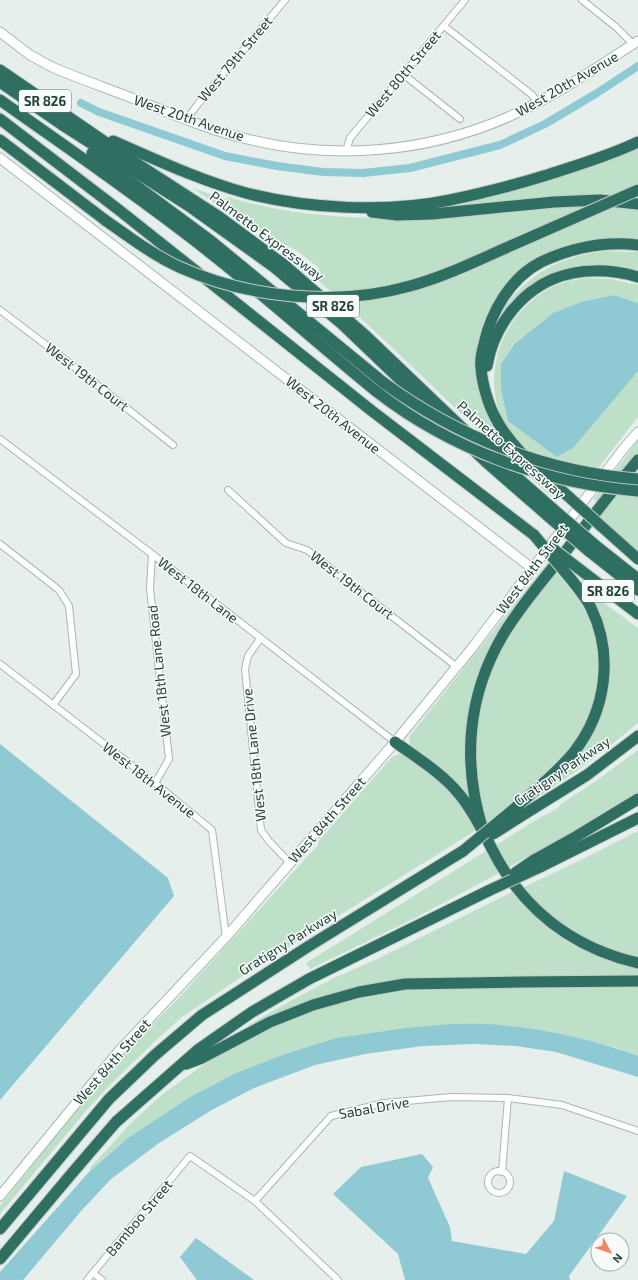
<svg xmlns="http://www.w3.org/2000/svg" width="638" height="1280" font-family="'Exo 2',sans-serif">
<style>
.green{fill:#bfe0c8}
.water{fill:#8ec9d4}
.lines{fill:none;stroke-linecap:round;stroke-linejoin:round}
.canal{stroke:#8ec9d4;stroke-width:8}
.street-casing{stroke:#a8b8b2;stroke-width:8}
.secondary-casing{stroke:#a4bbb3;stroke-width:11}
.highway-casing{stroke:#c2cac8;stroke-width:13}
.street{stroke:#fff;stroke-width:6}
.secondary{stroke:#fff;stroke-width:9}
.highway{stroke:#2f6f62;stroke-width:11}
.highway-bridge-casing{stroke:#c2cac8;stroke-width:13;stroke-linecap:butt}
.highway-bridge{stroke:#2f6f62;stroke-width:11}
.labels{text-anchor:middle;stroke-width:3;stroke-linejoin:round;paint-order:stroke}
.shield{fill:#f7fbf9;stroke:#637a73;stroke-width:1}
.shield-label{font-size:13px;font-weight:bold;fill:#24423a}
.street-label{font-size:14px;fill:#24423a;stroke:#f7fbf9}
</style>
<rect width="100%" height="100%" fill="#e6efeb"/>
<g class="green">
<path d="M638,149V200L463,206V202C523,192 581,170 638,149Z"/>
<path d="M192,188L226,199L228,197C314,223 404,220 493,214C540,210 591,201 638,210V243L545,257L491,310L483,400L487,414L509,449L559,496L556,500C472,429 398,348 314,277L320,269L299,252L244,223Z"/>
<path d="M604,251L638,252V273L583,270L518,299L504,312L502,311C527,274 560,257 604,251Z"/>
<path d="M588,278L611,279L638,285V303L614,295L581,302L553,313L513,344L501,364V390L508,421L610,403L638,371V417L598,468C578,465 558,461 539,455C535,453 529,452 525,450C519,447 505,424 502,418C481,371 504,315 547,290C560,282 573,280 588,278Z"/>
<polygon points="638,440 638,455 596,502 594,499"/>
<polygon points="615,494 638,496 638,552 597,516"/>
<polygon points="547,563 548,564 493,642 481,669 471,792 466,796 411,747 409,737"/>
<path d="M555,571C564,581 573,591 580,602C604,642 605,694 581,735C571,752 555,766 540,779C522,795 505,809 486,824L476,787L474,742L483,685L508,634Z"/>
<path d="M586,590L638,628V723C604,751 569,778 531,801L559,773L607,684Z"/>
<polygon points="638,750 638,796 509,867 496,845 541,817 557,809 561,804 596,781"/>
<polygon points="399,754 406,755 456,794 478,829 250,971 182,1017 156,1040 108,1087 86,1111 0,1214 0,1206 111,1066 174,1003 318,845 318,842 392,757"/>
<path d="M638,831V960C592,946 554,924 524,887L585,858Z"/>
<polygon points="486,851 499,873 415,918 310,969 306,963"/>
<polygon points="512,892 538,919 567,942 594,955 638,969 638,979 399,983 251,1028 249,1025 292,1000 334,978 375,960"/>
<polygon points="638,986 638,1056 614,1047 551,1032 500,1025 449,1024 405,1028 336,1038 285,1054 236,1073 190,1097 128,1138 89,1172 91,1167 131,1123 164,1093 206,1063 248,1039 281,1022 309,1011 363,996 403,989"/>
</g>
<g class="water">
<polygon points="614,295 638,303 638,371 573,448 557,457 508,421 501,390 501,364 514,344 553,313 581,302"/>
<polygon points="0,744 168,878 174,896 0,1100"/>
<path d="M449,1024C466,1024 484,1023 501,1025C547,1029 595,1040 638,1056V1077L556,1052L516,1046L474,1044L423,1046L365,1054L315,1065L254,1088L210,1111L159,1143L111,1179L82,1210L23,1280H0V1272L89,1172L128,1138L190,1097L236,1073L285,1054L336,1038L405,1028Z"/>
<polygon points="422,1154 433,1167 428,1178 450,1227 452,1241 526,1254 554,1221 564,1171 627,1196 569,1276 570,1280 405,1280 398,1254 333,1194 361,1167"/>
<polygon points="196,1238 254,1280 197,1280 180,1257"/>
</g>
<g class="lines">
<polyline class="canal" points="81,103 99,112 225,156 277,166 323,172 363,173 410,168 500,145 545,124 597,93 638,66"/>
<g class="street-casing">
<g id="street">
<polyline points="582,0 616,27 633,44"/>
<polyline points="444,26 531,94 538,102"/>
<polyline points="403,74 460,119"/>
<polyline points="186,120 198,104 285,0"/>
<polyline points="346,151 350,138 465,0"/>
<polyline points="0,310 67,361 173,445"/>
<polyline points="0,439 152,554 395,742"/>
<polyline points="228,490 286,543 307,550 457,667"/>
<polyline points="0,544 59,590 69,606 76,674 53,705"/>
<polyline points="152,554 150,589 169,759 155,783"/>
<polyline points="260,639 248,656 245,669 261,830 268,840 290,863"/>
<polyline points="0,664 155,783 212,830 226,937"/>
<circle cx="499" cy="1182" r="11"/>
<polyline points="502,1172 508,1098"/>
<polyline points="255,1201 331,1116 384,1103 451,1097 508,1098 562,1105 638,1131"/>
<polyline points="93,1273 102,1280"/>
<polyline points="87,1280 190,1156 255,1201 338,1280"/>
</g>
</g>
<g class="secondary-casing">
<g id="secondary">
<path d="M0,32L30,55L52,67C80,79 109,89 137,100C172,114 207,129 243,138C331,161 426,153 508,117C554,97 596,68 638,41"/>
<polyline points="0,158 533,569"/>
<polyline points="0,1196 118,1052 226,937 395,742 472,648 624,448 638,432"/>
</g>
</g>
<g class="highway-casing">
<g id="highway">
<polyline points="0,70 130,159 218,216 283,264 366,336 478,443 553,509"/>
<polyline points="0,82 61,124 189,206 274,267 342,324 485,461 548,516"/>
<path d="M0,100C69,149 138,196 204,248C263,294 319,345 377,392"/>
<polyline points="0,119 119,210 372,411 534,535"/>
<polyline points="0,140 105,220"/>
<path d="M113,141C157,160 199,180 246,193C307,209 388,213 450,200C483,193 515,185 547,175C578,165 609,156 638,142"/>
<polyline points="92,153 211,241 384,383"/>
<polyline points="372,212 397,215 432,214 554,202 600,200 638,204"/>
<path d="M487,366C493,329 518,294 553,279C580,268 611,269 638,277"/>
<path d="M569,497C543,473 511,449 495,417C488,404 482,383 481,368C480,361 482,351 484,344C491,312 510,278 541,262C571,248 605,241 638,245"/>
<polyline points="601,526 638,559"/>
<polyline points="595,545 638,579"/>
<polyline points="590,552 638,590"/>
<polyline points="578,568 638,614"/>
<path d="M395,742C417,758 442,773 459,794C476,814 486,839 499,862C531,916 578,949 638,963"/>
<path d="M514,809C534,791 557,773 574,752C606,711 614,655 591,608C586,597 578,588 570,578"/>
<polyline points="518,818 587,775 638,736"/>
<path d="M483,830C462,763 467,696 503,635C519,608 540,584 559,560C585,526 611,492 638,460"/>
<polyline points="534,860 577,836 638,799"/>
<polyline points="540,867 638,818"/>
<polyline points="186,1064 202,1058 270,1022 313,1005 359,992 405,984 522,982 638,981"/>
<polyline points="0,1229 109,1099 155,1055 202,1015 309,946 463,851"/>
<polyline points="0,1259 73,1172 116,1122 199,1049 252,1012 309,979 490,890"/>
</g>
</g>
<use href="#street" class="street"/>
<use href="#secondary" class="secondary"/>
<use href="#highway" class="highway"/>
<g class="highway-bridge-casing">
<g id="highway-bridge">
<path d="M105,220C129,237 153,255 179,267C248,298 336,307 410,286C444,277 476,261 508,247C551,228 595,209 638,190"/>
<path d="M384,383C458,437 545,472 638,479"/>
<path d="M377,392C452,450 544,483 638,491"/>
<polyline points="569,497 601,526"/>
<polyline points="553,509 595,545"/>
<polyline points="548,516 590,552"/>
<polyline points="534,535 570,578"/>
<polyline points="552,548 578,568"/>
<polyline points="493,834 518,818"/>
<polyline points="463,851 514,809"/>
<polyline points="515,873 534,860"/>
<polyline points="490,890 540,867"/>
</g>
</g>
<use href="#highway-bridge" class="highway-bridge"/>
</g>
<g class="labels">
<g class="shield">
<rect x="19" y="90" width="52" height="22" rx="3"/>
<rect x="307" y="295" width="52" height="22" rx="3"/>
<rect x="582" y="580" width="52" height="22" rx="3"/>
</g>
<g class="shield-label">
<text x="45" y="106">SR 826</text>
<text x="333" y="311">SR 826</text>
<text x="608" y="596">SR 826</text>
</g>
<g class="street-label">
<text transform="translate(235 59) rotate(-50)" y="5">West 79th Street</text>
<text transform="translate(403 74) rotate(-50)" y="5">West 80th Street</text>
<text transform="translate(567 84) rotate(-30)" y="5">West 20th Avenue</text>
<text transform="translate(189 118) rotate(19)" y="5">West 20th Avenue</text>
<text transform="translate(267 236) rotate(37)" y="5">Palmetto Expressway</text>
<text transform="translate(87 377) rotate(38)" y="5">West 19th Court</text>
<text transform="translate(333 415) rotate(38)" y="5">West 20th Avenue</text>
<text transform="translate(511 450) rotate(42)" y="5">Palmetto Expressway</text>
<text transform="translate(532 569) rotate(-53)" y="5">West 84th Street</text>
<text transform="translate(352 585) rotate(38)" y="5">West 19th Court</text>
<text transform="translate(198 590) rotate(38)" y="5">West 18th Lane</text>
<text transform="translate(159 671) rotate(-96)" y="5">West 18th Lane Road</text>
<text transform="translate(254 755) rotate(-96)" y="5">West 18th Lane Drive</text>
<text transform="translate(562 771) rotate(-34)" y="5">Gratigny Parkway</text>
<text transform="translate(149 780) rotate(38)" y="5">West 18th Avenue</text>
<text transform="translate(327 820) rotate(-49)" y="5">West 84th Street</text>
<text transform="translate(288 942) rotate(-32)" y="5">Gratigny Parkway</text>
<text transform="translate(112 1062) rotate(-49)" y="5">West 84th Street</text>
<text transform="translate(374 1108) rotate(-10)" y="5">Sabal Drive</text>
<text transform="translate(139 1218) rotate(-50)" y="5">Bamboo Street</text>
</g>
</g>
<g transform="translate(610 1252) rotate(130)"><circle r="19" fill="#f7fbf9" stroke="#a3b1ad"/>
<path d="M0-3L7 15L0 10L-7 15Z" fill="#f4845f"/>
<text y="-6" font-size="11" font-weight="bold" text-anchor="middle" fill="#24423a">N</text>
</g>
</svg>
